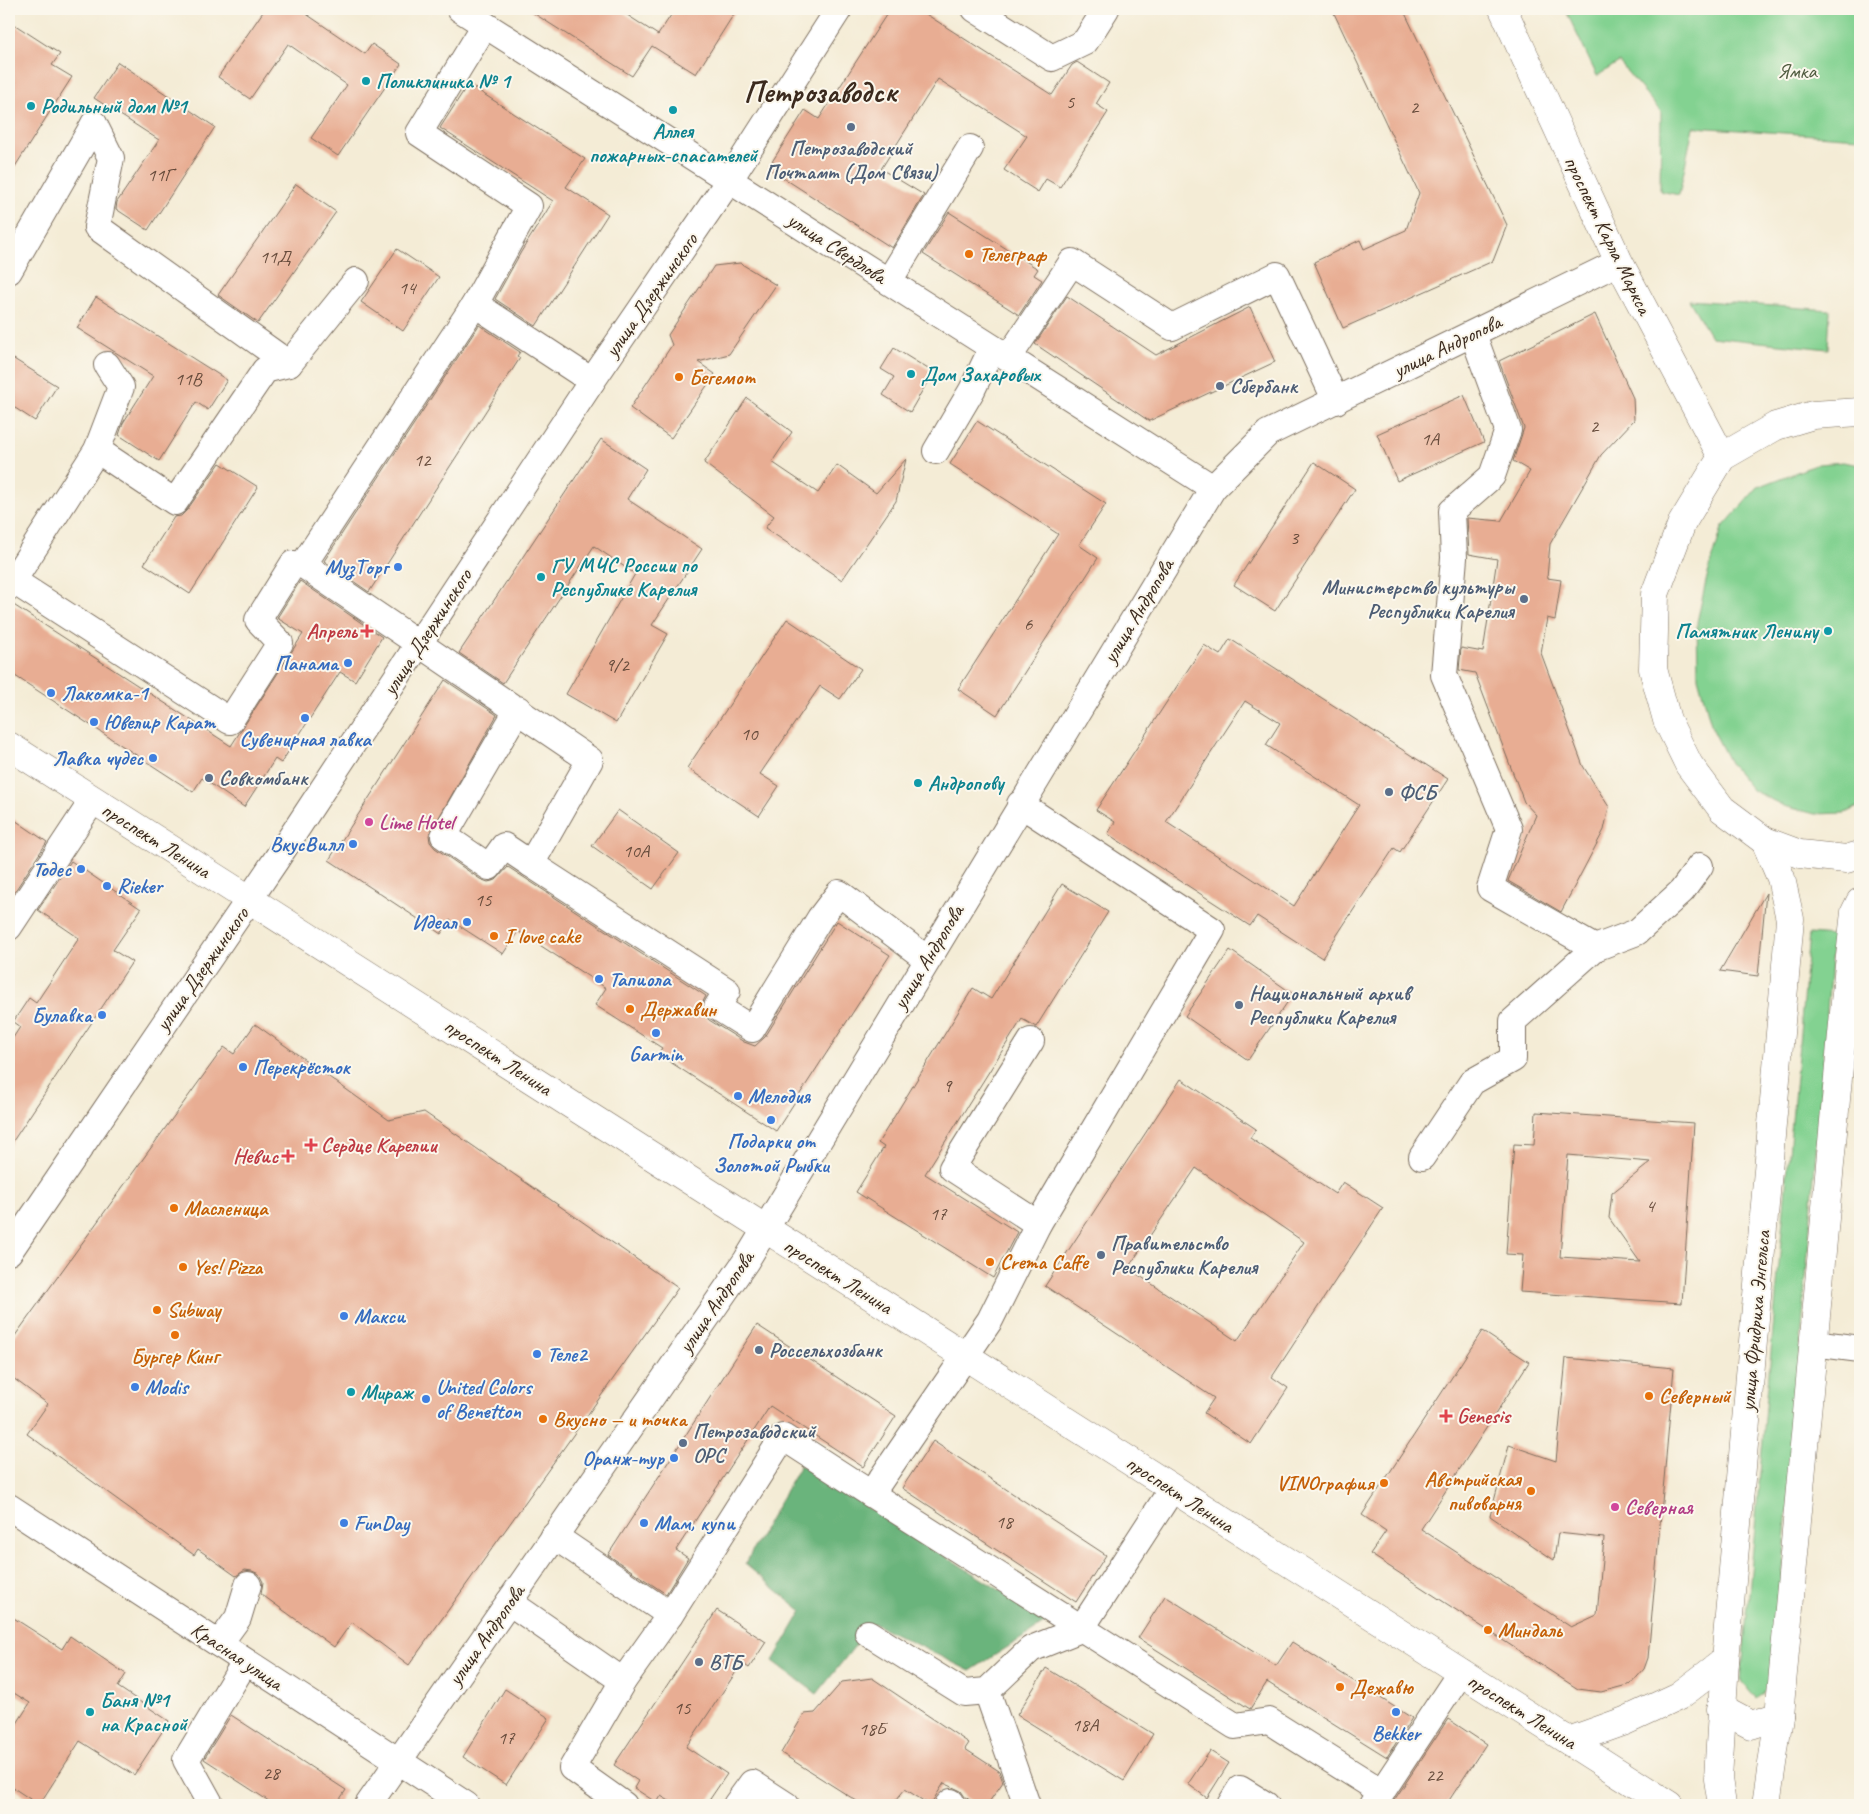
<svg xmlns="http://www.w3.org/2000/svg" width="1869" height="1814" font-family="Caveat,sans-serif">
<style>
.green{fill:#83d291;stroke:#5f7e58}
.forest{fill:#6ab47b;stroke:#526f4c}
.building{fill:#e8ad93;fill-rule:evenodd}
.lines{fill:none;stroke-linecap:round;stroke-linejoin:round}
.minor-casing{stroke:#7c6e5e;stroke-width:28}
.major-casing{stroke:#7c6e5e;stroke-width:29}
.minor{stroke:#fff;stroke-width:26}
.major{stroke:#fff;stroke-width:28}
.culture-dot{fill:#0f9aa8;stroke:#fbf7ec;stroke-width:2}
.service-dot{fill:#5c6f8a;stroke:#fbf7ec;stroke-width:2}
.food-dot{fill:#e8710a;stroke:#fbf7ec;stroke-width:2}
.shop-dot{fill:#3f7fe0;stroke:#fbf7ec;stroke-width:2}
.health-dot{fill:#e0444e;stroke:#fbf7ec;stroke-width:2}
.hotel-dot{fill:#d1479c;stroke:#fbf7ec;stroke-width:2}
.labels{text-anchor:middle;stroke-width:4;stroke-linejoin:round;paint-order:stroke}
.number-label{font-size:19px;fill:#664b3b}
.park-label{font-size:21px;fill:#515c40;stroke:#fbf7ec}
.culture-label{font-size:21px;font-weight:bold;fill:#0d838f;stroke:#fbf7ec;text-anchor:start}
.service-label{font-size:21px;font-weight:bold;fill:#4e5e75;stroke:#fbf7ec;text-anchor:start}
.street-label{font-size:21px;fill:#3b2a1e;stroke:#fbf7ec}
.food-label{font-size:21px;font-weight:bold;fill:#c56008;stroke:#fbf7ec;text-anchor:start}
.shop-label{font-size:21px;font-weight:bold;fill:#366cbe;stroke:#fbf7ec;text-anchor:start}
.health-label{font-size:21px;font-weight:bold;fill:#be3a42;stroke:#fbf7ec;text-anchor:end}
.hotel-label{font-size:21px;font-weight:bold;fill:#b23c85;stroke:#fbf7ec;text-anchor:start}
.town-label{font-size:31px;font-weight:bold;fill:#3b2a1e;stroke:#fbf7ec}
</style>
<rect width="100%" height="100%" fill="#fbf7ec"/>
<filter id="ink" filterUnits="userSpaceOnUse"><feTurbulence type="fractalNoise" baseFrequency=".02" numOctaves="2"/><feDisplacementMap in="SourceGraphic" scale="10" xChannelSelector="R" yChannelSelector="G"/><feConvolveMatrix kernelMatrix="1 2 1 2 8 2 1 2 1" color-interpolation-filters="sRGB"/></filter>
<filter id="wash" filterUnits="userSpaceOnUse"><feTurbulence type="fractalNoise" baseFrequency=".0096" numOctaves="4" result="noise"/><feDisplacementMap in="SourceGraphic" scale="20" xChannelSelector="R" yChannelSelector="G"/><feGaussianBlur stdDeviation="1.12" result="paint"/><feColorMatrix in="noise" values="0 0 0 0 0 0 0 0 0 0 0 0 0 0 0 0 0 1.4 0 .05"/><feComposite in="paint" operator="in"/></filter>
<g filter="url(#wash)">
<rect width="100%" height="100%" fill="#f4ecd6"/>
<g class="green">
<polygon points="1565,9 1860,9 1860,138 1693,127 1679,195 1660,191 1661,112 1619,62 1597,76"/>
<polygon points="1689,300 1830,310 1828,349 1711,337"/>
<polygon points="1843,462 1860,465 1860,806 1845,813 1815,814 1784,806 1752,790 1730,763 1712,728 1698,677 1697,622 1707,577 1722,528 1758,487 1818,464"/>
<polygon points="1809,934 1833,936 1774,1683 1756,1699 1741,1681"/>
</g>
<polygon class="forest" points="800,1465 1049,1621 970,1671 873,1623 817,1694 773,1661 802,1611 745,1564"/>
<g id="blocks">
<g class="building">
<polygon points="265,9 299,9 365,54 372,44 401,64 338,156 311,138 347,85 288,44 250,99 218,77"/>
<polygon points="527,9 618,9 658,35 675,9 737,9 696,74 652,46 632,76"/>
<polygon points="890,9 918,9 1052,95 1072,65 1077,62 1109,83 1096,104 1108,112 1060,187 1046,179 1038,192 1004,170 1027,136 938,79 881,169 924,195 892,248 768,168 805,110 819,119"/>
<polygon points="1332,9 1403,9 1507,225 1493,261 1343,328 1314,262 1360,240 1364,249 1406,230 1419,193"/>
<polygon points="9,21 60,54 52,65 72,77 9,176"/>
<polygon points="118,62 215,127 148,230 116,209 117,202 159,140 94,98"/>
<polygon points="468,84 585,159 566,187 608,214 536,326 495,299 521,252 553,201 440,128"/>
<polygon points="296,184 336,212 258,323 218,295"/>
<polygon points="949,212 1038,269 1034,275 1042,280 1019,315 923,254"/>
<polygon points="397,249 439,277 403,331 361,302"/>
<polygon points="740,263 776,285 729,354 698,362 715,374 671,438 630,408 672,345 668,335 714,266"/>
<polygon points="1067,296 1156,355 1250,307 1275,362 1149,421 1035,344"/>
<polygon points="96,297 227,380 208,410 196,402 159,461 119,435 123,423 153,376 77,328"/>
<polygon points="1595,314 1633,398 1634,420 1601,455 1550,544 1547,578 1561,580 1555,620 1547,618 1541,653 1583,766 1609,807 1604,830 1561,912 1508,881 1536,815 1524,802 1475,673 1459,670 1461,648 1483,652 1497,559 1469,554 1467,518 1501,521 1530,471 1513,461 1524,428 1499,361"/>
<polygon points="479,325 520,352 517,356 520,358 369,592 324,561"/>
<polygon points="894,348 933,372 910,412 883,395 894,377 881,369"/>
<polygon points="9,356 57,386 35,421 9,404"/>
<polygon points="1464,395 1484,442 1397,481 1377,434"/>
<polygon points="747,398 792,432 772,462 818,493 837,465 876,493 906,459 896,501 842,580 765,528 774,516 704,463"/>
<polygon points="977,421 1106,504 1079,545 1098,558 997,715 958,689 1058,534 950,464"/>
<polygon points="601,439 646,469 627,499 702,549 652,625 668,634 616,723 566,694 635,574 594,546 503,683 459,653"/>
<polygon points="1314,462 1355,489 1275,611 1234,585"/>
<polygon points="220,463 258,487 190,594 144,564 174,517 181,516 187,510"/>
<polygon points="300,581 382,637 355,681 340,672 281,763 275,759 244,807 202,778 193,792 9,672 9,602 231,746 303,634 277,618"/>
<polygon points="787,619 861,669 840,699 820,686 760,774 779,786 759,816 687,768"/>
<path d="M1230,639L1448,779L1400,852L1394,848L1322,958L1257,916L1250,926L1108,834L1115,822L1096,810L1204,645L1220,655ZM1245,701L1280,723L1266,745L1359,805L1294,906L1166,822Z"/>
<polygon points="445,680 497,715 429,835 430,842 435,848 480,879 488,882 496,880 508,867 706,996 699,1009 709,1020 744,1042 755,1046 765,1037 837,921 890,955 776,1131 658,1054 662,1048 595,1005 606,988 518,931 503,954 450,920 441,934 329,860"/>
<polygon points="618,810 679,853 653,889 592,846"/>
<polygon points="9,816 47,842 13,894 9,891"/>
<polygon points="71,861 141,909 113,950 132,962 9,1147 9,1044 20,1027 13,1022 29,998 36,1003 79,938 38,910"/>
<polygon points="1062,884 1108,912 1036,1027 1022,1019 925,1174 1017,1232 993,1278 856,1192 884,1147 878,1143 973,988 991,999"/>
<polygon points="1766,893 1758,976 1720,971"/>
<polygon points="1230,950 1293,994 1248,1060 1185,1016"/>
<polygon points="255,1024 389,1120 424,1112 678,1288 409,1665 352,1622 334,1647 261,1594 263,1582 259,1574 252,1571 245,1570 236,1576 198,1549 194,1555 27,1434 48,1404 9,1375 9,1344 224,1047 234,1054"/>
<path d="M1181,1079L1256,1129L1250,1138L1335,1194L1343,1182L1383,1208L1272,1377L1288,1388L1251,1444L1204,1413L1214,1398L1045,1286ZM1196,1168L1304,1242L1237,1341L1128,1268Z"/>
<path d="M1536,1112L1694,1123L1682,1303L1520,1292L1523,1255L1506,1254L1514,1144L1534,1145ZM1568,1155L1651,1162L1612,1193L1609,1218L1640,1262L1560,1257Z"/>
<polygon points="757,1325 896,1416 863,1467 770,1406 676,1550 688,1558 666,1594 608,1555"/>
<polygon points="1482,1331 1529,1362 1421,1529 1571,1627 1597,1615 1604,1538 1558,1533 1554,1560 1490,1516 1509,1445 1556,1461 1566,1358 1674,1368 1648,1658 1644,1669 1631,1684 1601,1692 1578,1689 1370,1554 1386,1531 1362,1515"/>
<polygon points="933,1441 1106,1555 1076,1602 902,1488"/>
<polygon points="1165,1596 1276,1666 1292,1642 1412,1718 1387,1757 1267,1682 1250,1709 1138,1638"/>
<polygon points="717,1610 766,1642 749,1668 742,1663 686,1747 727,1774 706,1805 676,1805 661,1796 657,1803 634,1788 638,1781 614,1765"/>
<polygon points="9,1615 62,1649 70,1636 126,1674 118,1687 169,1721 134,1775 80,1741 39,1805 9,1785 9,1736 30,1703 9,1690"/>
<polygon points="1046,1668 1153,1734 1124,1781 1017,1715"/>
<polygon points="872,1678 969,1743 965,1749 999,1771 1003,1782 987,1805 978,1805 965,1797 961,1791 944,1783 930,1805 905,1789 892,1805 863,1805 781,1753 804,1714 815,1713 842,1682"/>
<polygon points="505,1689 549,1718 506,1785 463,1757"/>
<polygon points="231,1715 346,1790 336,1805 275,1805 204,1759"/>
<polygon points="1448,1719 1486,1744 1446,1805 1391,1805"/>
<polygon points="1210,1751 1229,1763 1207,1798 1188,1784"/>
</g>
</g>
</g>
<g filter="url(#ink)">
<use href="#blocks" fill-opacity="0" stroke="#7c6e5e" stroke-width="1"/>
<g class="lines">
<g class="minor-casing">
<g id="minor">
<polyline points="460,9 1213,488"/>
<polyline points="975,9 1052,58 1085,42 1106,9"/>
<polyline points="94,124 111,158 97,227 289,364"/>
<polyline points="9,271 94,124"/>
<polyline points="889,281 970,148"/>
<polyline points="475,304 592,381"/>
<polyline points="1473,334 1508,430 1492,476 1452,511 1454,558 1444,675 1509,829 1490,888 1595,948"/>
<polyline points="1009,357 1072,262 1172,327 1277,275 1336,401"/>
<polyline points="97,450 175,502 265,370 289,364 356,281"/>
<polyline points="936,451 972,390 992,348"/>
<polyline points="303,565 475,304 529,206 419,133 485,25"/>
<polyline points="9,578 230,721 280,643 258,620 293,564 303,565 590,760 531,864 504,846 489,867 444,836 518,709"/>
<polyline points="9,587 97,450 121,387 107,365"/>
<polyline points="531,864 727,991 717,1007 752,1029 820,918 839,893 927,959"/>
<polyline points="9,927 93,800"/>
<polyline points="1031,1041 952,1168 1038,1224"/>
<polyline points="1422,1157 1472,1082 1513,1059 1513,1021 1595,948 1637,932 1682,891 1700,866"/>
<polyline points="9,1252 276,860 592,381 730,179 839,9"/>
<polyline points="1813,1343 1860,1349"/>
<polyline points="871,1494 1235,1726 1269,1721 1382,1792"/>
<polyline points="9,1507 466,1805"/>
<polyline points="554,1536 670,1615 783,1437 871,1494 990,1320 1038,1224 1212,930 1020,804"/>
<polyline points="509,1602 623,1681"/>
<polyline points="868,1633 964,1693 987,1691 1031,1649 1081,1629 1172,1489"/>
<polyline points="219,1644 238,1618 248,1585"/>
<polyline points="987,1691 1027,1805"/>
<polyline points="211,1805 186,1760 245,1662"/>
<polyline points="368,1805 746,1261 1213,488 1268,433 1619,262"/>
<polyline points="624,1805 572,1768 623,1681 670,1615"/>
<polyline points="736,1805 752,1783 786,1805"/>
<polyline points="948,1805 951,1802"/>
<polyline points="1230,1805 1240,1789 1266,1805"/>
<polyline points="1373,1805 1461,1672"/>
</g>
</g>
<g class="major-casing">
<g id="major">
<polyline points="1503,9 1619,262 1722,457"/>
<polyline points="1860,412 1813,415 1776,426 1722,457 1682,523 1655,594 1653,669 1667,720 1689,765 1722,809 1765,841 1800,854 1846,859 1860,855"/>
<polyline points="9,746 1669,1805"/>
<polyline points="1721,1709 1751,1725 1779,1716"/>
<polyline points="1569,1741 1625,1721 1679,1696 1725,1661"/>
<polyline points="1722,1805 1718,1779 1725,1661 1790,919 1781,878 1765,841"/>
<polyline points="1766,1805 1779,1716 1845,1002 1855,912 1860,902"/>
</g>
</g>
<use href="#minor" class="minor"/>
<use href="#major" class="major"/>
</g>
</g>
<g class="culture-dot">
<circle cx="366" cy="81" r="5"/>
<circle cx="31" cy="106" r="5"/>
<circle cx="673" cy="110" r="5"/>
<circle cx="911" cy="374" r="5"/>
<circle cx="541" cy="577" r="5"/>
<circle cx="1828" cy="631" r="5"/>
<circle cx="918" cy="783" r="5"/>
<circle cx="351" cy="1392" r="5"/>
<circle cx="90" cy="1712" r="5"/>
</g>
<g class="service-dot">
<circle cx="851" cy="127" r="5"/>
<circle cx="1220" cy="386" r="5"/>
<circle cx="1524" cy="599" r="5"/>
<circle cx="209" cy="778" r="5"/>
<circle cx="1389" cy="792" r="5"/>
<circle cx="1239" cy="1005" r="5"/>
<circle cx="1101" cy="1255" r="5"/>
<circle cx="759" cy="1350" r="5"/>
<circle cx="683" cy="1443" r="5"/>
<circle cx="699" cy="1662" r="5"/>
</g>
<g class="food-dot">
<circle cx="969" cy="254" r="5"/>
<circle cx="679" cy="377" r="5"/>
<circle cx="494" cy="936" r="5"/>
<circle cx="630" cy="1009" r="5"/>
<circle cx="174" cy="1208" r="5"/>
<circle cx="990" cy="1262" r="5"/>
<circle cx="183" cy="1267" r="5"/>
<circle cx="157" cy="1310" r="5"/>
<circle cx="175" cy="1335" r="5"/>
<circle cx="1649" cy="1396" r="5"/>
<circle cx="543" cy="1419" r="5"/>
<circle cx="1384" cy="1483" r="5"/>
<circle cx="1531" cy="1491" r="5"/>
<circle cx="1488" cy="1630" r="5"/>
<circle cx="1340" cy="1687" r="5"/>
</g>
<g class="shop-dot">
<circle cx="398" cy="567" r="5"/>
<circle cx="348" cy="663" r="5"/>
<circle cx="51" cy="693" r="5"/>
<circle cx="305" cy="718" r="5"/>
<circle cx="94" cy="722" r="5"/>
<circle cx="153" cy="758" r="5"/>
<circle cx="353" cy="844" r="5"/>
<circle cx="81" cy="869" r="5"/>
<circle cx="107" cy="886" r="5"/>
<circle cx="467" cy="922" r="5"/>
<circle cx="599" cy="979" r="5"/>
<circle cx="102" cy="1015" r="5"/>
<circle cx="656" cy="1033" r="5"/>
<circle cx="243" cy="1067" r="5"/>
<circle cx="738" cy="1096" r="5"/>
<circle cx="771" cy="1120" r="5"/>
<circle cx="344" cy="1316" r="5"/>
<circle cx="537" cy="1354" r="5"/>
<circle cx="135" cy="1387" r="5"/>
<circle cx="426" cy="1399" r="5"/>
<circle cx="674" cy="1458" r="5"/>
<circle cx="344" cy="1523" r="5"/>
<circle cx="644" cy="1523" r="5"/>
<circle cx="1396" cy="1712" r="5"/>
</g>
<g class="health-dot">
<path d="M364.5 623.5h5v5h5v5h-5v5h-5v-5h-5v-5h5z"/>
<path d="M308.5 1137.5h5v5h5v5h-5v5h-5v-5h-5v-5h5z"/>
<path d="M285.5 1148.5h5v5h5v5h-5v5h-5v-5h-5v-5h5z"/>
<path d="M1443.5 1408.5h5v5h5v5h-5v5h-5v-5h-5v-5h5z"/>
</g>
<g class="hotel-dot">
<circle cx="369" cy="822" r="5"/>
<circle cx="1615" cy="1507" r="5"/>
</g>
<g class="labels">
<g class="number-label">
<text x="1070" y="108">5</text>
<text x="1414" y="113">2</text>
<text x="160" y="181">11Г</text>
<text x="275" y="263">11Д</text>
<text x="407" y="294">14</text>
<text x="188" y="385">11В</text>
<text x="1594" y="432">2</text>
<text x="1430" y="445">1А</text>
<text x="422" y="466">12</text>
<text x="1294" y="544">3</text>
<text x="1028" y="630">6</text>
<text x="617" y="671">9/2</text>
<text x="749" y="740">10</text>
<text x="636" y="857">10А</text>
<text x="483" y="906">15</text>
<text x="947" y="1092">9</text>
<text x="1650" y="1212">4</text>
<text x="938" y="1220">17</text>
<text x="1004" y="1528">18</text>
<text x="682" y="1714">15</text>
<text x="1085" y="1731">18А</text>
<text x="872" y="1735">18Б</text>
<text x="506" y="1744">17</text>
<text x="271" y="1779">28</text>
<text x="1434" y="1781">22</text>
</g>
<g class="park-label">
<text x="1797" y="78">Ямка</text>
</g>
<g class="culture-label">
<text x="376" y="88">Поликлиника № 1</text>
<text x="41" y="113">Родильный дом №1</text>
<text x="673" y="138" text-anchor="middle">Аллея<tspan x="673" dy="24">пожарных-спасателей</tspan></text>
<text x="921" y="381">Дом Захаровых</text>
<text x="551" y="572">ГУ МЧС России по<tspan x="551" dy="24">Республике Карелия</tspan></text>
<text x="1818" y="638" text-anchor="end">Памятник Ленину</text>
<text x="928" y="790">Андропову</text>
<text x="361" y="1399">Мираж</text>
<text x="100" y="1707">Баня №1<tspan x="100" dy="24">на Красной</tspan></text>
</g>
<g class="service-label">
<text x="851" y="155" text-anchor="middle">Петрозаводский<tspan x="851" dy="24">Почтамт (Дом Связи)</tspan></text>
<text x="1230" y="393">Сбербанк</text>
<text x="1514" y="594" text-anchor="end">Министерство культуры<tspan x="1514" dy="24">Республики Карелия</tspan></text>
<text x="219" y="785">Совкомбанк</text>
<text x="1399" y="799">ФСБ</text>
<text x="1249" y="1000">Национальный архив<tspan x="1249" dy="24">Республики Карелия</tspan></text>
<text x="1111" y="1250">Правительство<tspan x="1111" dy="24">Республики Карелия</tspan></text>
<text x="769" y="1357">Россельхозбанк</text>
<text x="693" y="1438">Петрозаводский<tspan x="693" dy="24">ОРС</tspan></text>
<text x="709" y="1669">ВТБ</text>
</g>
<g class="street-label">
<text transform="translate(1608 235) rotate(64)" y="7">проспект Карла Маркса</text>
<text transform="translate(837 248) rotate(33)" y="7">улица Свердлова</text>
<text transform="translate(651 295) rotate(-55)" y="7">улица Дзержинского</text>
<text transform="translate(1447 346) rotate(-26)" y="7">улица Андропова</text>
<text transform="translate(1138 611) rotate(-59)" y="7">улица Андропова</text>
<text transform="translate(427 632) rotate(-57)" y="7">улица Дзержинского</text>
<text transform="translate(156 840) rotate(32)" y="7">проспект Ленина</text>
<text transform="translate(928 957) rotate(-59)" y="7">улица Андропова</text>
<text transform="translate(202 969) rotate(-55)" y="7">улица Дзержинского</text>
<text transform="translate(498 1057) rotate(33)" y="7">проспект Ленина</text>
<text transform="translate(838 1276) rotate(32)" y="7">проспект Ленина</text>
<text transform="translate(716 1302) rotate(-56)" y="7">улица Андропова</text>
<text transform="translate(1755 1321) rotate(-85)" y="7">улица Фридриха Энгельса</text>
<text transform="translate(1180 1494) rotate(33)" y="7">проспект Ленина</text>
<text transform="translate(486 1635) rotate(-55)" y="7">улица Андропова</text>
<text transform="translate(237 1656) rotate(34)" y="7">Красная улица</text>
<text transform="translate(1522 1711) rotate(32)" y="7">проспект Ленина</text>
</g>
<g class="food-label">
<text x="979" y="261">Телеграф</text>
<text x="689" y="384">Бегемот</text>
<text x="504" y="943">I love cake</text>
<text x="640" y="1016">Державин</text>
<text x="184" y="1215">Масленица</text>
<text x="1000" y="1269">Crema Caffe</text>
<text x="193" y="1274">Yes! Pizza</text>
<text x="167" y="1317">Subway</text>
<text x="175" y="1363" text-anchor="middle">Бургер Кинг</text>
<text x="1659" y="1403">Северный</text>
<text x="553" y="1426">Вкусно — и точка</text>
<text x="1521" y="1486" text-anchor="end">Австрийская<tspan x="1521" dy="24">пивоварня</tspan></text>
<text x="1374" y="1490" text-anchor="end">VINOграфия</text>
<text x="1498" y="1637">Миндаль</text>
<text x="1350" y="1694">Дежавю</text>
</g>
<g class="shop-label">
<text x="388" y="574" text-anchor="end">МузТорг</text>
<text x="338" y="670" text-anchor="end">Панама</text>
<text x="61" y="700">Лакомка-1</text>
<text x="104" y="729">Ювелир Карат</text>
<text x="305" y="746" text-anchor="middle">Сувенирная лавка</text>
<text x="143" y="765" text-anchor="end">Лавка чудес</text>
<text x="343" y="851" text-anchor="end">ВкусВилл</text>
<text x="71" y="876" text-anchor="end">Тодес</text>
<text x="117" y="893">Rieker</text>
<text x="457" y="929" text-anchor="end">Идеал</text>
<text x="609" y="986">Тапиола</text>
<text x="92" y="1022" text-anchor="end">Булавка</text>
<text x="656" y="1061" text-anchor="middle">Garmin</text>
<text x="253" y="1074">Перекрёсток</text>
<text x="748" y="1103">Мелодия</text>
<text x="771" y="1148" text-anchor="middle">Подарки от<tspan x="771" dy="24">Золотой Рыбки</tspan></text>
<text x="354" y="1323">Макси</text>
<text x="547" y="1361">Теле2</text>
<text x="145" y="1394">Modis</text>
<text x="436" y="1394">United Colors<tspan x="436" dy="24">of Benetton</tspan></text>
<text x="664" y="1465" text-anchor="end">Оранж-тур</text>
<text x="354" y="1530">FunDay</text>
<text x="654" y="1530">Мам, купи</text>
<text x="1396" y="1740" text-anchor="middle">Bekker</text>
</g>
<g class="health-label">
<text x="357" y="638">Апрель</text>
<text x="321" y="1152" text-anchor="start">Сердце Карелии</text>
<text x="278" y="1163">Невис</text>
<text x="1457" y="1423" text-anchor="start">Genesis</text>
</g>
<g class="hotel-label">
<text x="379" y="829">Lime Hotel</text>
<text x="1625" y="1514">Северная</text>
</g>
<g class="town-label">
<text x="820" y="102">Петрозаводск</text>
</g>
</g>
<rect width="1869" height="1814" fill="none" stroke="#fbf7ec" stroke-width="30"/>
</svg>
